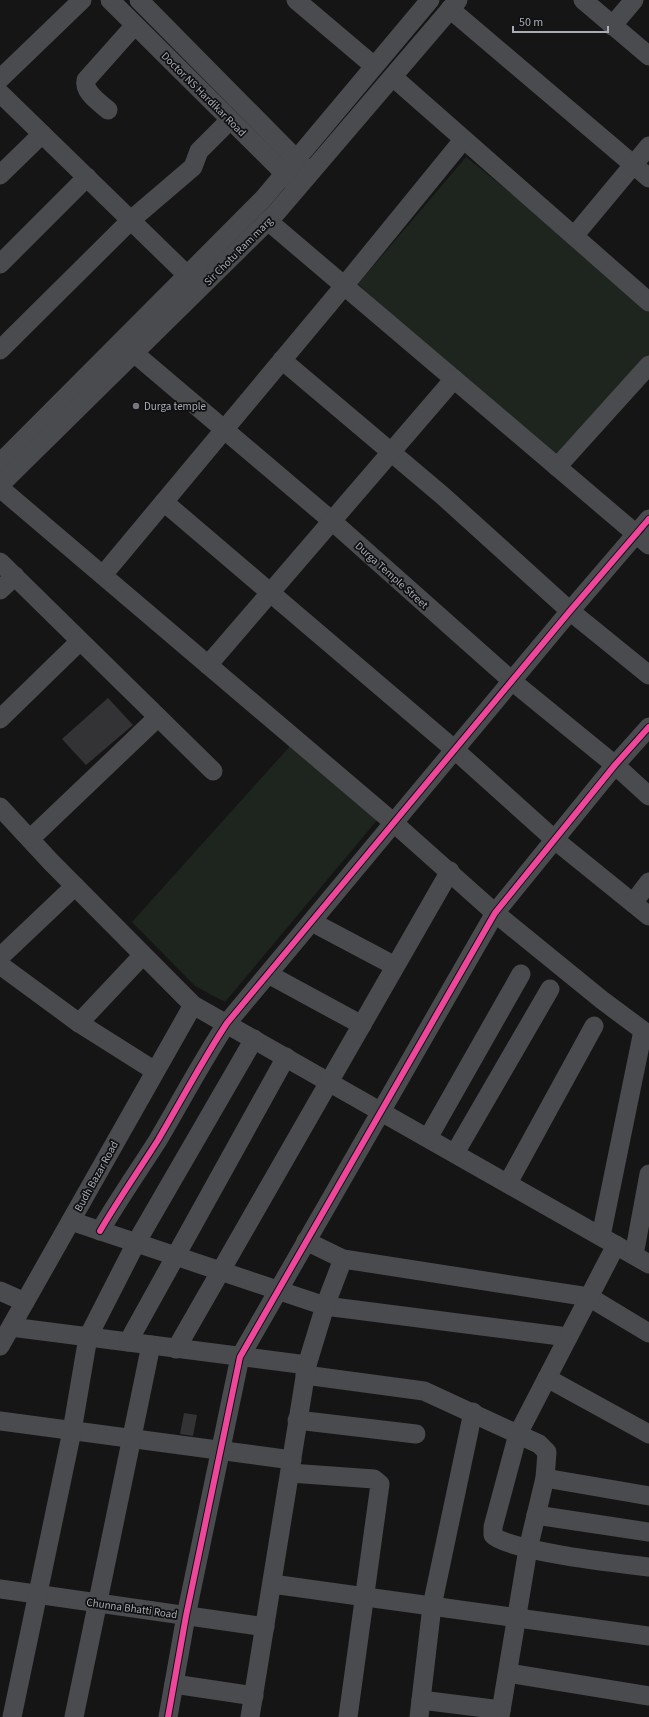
<svg xmlns="http://www.w3.org/2000/svg" width="649" height="1717" font-family="'Source Sans 3',sans-serif">
<style>
.green{fill:#1e241e}
.building{fill:#333335}
.lines{fill:none;stroke-linecap:round;stroke-linejoin:round}
.minor{stroke:#4a4b4e;stroke-width:19}
.cycleway-casing{stroke:#101011;stroke-width:8}
.cycleway{stroke:#ed469a;stroke-width:6}
.poi-dot{fill:#74777e;stroke:#101011;stroke-width:1.5}
.labels{text-anchor:middle;stroke-width:3.5;stroke-linejoin:round;paint-order:stroke}
.street-label{font-size:11px;fill:#a7acb6;stroke:#101011}
.poi-label{font-size:11px;fill:#a7acb6;stroke:#101011;text-anchor:start}
</style>
<rect width="100%" height="100%" fill="#151516"/>
<g class="green">
<polygon points="466,157 649,304 649,365 557,467 358,284"/>
<polygon points="292,744 378,819 225,1002 195,986 132,922"/>
</g>
<g class="building">
<polygon points="108,698 133,725 86,765 62,739"/>
<polygon points="184,1413 197,1415 193,1436 180,1434"/>
</g>
<g class="lines">
<g class="minor">
<polyline points="110,0 293,182"/>
<polyline points="139,0 305,168"/>
<polyline points="296,0 374,66"/>
<polyline points="583,0 649,56"/>
<polyline points="450,9 649,178"/>
<polyline points="612,26 634,0"/>
<polyline points="393,77 649,302"/>
<polyline points="0,79 82,0"/>
<polyline points="0,93 187,275"/>
<path d="M108,110C100,103 83,92 86,80L135,25"/>
<polyline points="0,175 42,134"/>
<polyline points="268,221 649,545"/>
<polyline points="574,236 649,146"/>
<polyline points="0,264 87,177"/>
<polyline points="0,350 131,220 193,167 199,151 230,120"/>
<polyline points="134,353 332,521 512,681 615,765 649,796"/>
<polyline points="282,360 443,496 570,611 649,675"/>
<polyline points="0,463 263,199 430,0"/>
<polyline points="557,467 649,365"/>
<polyline points="0,485 276,213 458,0"/>
<polyline points="0,488 394,823 495,913 602,1000 649,1035"/>
<polyline points="164,502 455,750 555,840 649,916"/>
<polyline points="0,562 213,771"/>
<polyline points="103,575 344,286 463,140"/>
<polyline points="0,590 15,576"/>
<polyline points="208,665 454,379"/>
<polyline points="0,719 80,641"/>
<polyline points="0,807 51,862 193,1005 649,1264"/>
<polyline points="30,839 158,717"/>
<polyline points="633,903 649,882"/>
<polyline points="312,922 395,966"/>
<polyline points="0,957 75,886"/>
<polyline points="0,965 79,1023 155,1071"/>
<polyline points="268,974 362,1025"/>
<polyline points="79,1023 143,955"/>
<polyline points="428,1138 521,974"/>
<polyline points="455,1153 550,989"/>
<polyline points="508,1183 594,1026"/>
<polyline points="71,1221 325,1306 568,1337"/>
<path d="M100,1231C118,1200 139,1170 158,1140C181,1101 202,1061 227,1023L570,611L649,519"/>
<polyline points="601,1236 643,1031"/>
<polyline points="306,1241 343,1259 589,1297 649,1333"/>
<path d="M616,1245L518,1434L493,1527V1535C506,1551 623,1564 649,1567"/>
<polyline points="634,1255 649,1174"/>
<polyline points="0,1291 25,1302"/>
<polyline points="11,1327 307,1365"/>
<polyline points="128,1342 286,1057"/>
<polyline points="0,1346 193,1005"/>
<polyline points="176,1349 450,871"/>
<polyline points="305,1375 424,1391 539,1444 547,1452 545,1478 528,1549 500,1717"/>
<polyline points="547,1378 649,1434"/>
<polyline points="297,1420 416,1434"/>
<polyline points="0,1421 292,1460"/>
<polyline points="290,1473 374,1479 380,1484 348,1717"/>
<polyline points="545,1478 649,1496"/>
<polyline points="536,1515 649,1532"/>
<polyline points="272,1584 649,1636"/>
<polyline points="0,1589 265,1627"/>
<polyline points="508,1673 649,1696"/>
<polyline points="174,1684 254,1696"/>
<polyline points="421,1700 501,1710"/>
<polyline points="12,1717 72,1431 88,1337 136,1243 254,1039"/>
<polyline points="74,1717 151,1345"/>
<polyline points="168,1717 186,1616 240,1357 495,913 615,765 649,727"/>
<polyline points="250,1717 307,1365 325,1306 343,1259"/>
<polyline points="419,1717 432,1606 473,1412"/>
</g>
<g class="cycleway-casing">
<g id="cycleway">
<path d="M100,1231C118,1200 139,1170 158,1140C181,1101 202,1061 227,1023L570,611L649,519"/>
<polyline points="168,1717 186,1616 240,1357 495,913 615,765 649,727"/>
</g>
</g>
<use href="#cycleway" class="cycleway"/>
</g>
<circle class="poi-dot" cx="136" cy="406" r="4"/>
<g class="labels">
<g class="street-label">
<text transform="translate(204 94) rotate(45)" y="4">Doctor NS Hardikar Road</text>
<text transform="translate(238 251) rotate(-45)" y="4">Sir Chotu Ram marg</text>
<text transform="translate(392 575) rotate(42)" y="4">Durga Temple Street</text>
<text transform="translate(96 1176) rotate(-61)" y="4">Budh Bazar Road</text>
<text transform="translate(132 1608) rotate(8)" y="4">Chunna Bhatti Road</text>
</g>
<g class="poi-label">
<text x="144" y="410">Durga temple</text>
</g>
</g>
<path d="M513 26v6h95v-6" fill="none" stroke="#a7acb6" stroke-width="2"/>
<text x="519" y="26" font-size="12" fill="#a7acb6" stroke="#101011" stroke-width="3" paint-order="stroke">50 m</text>
</svg>
